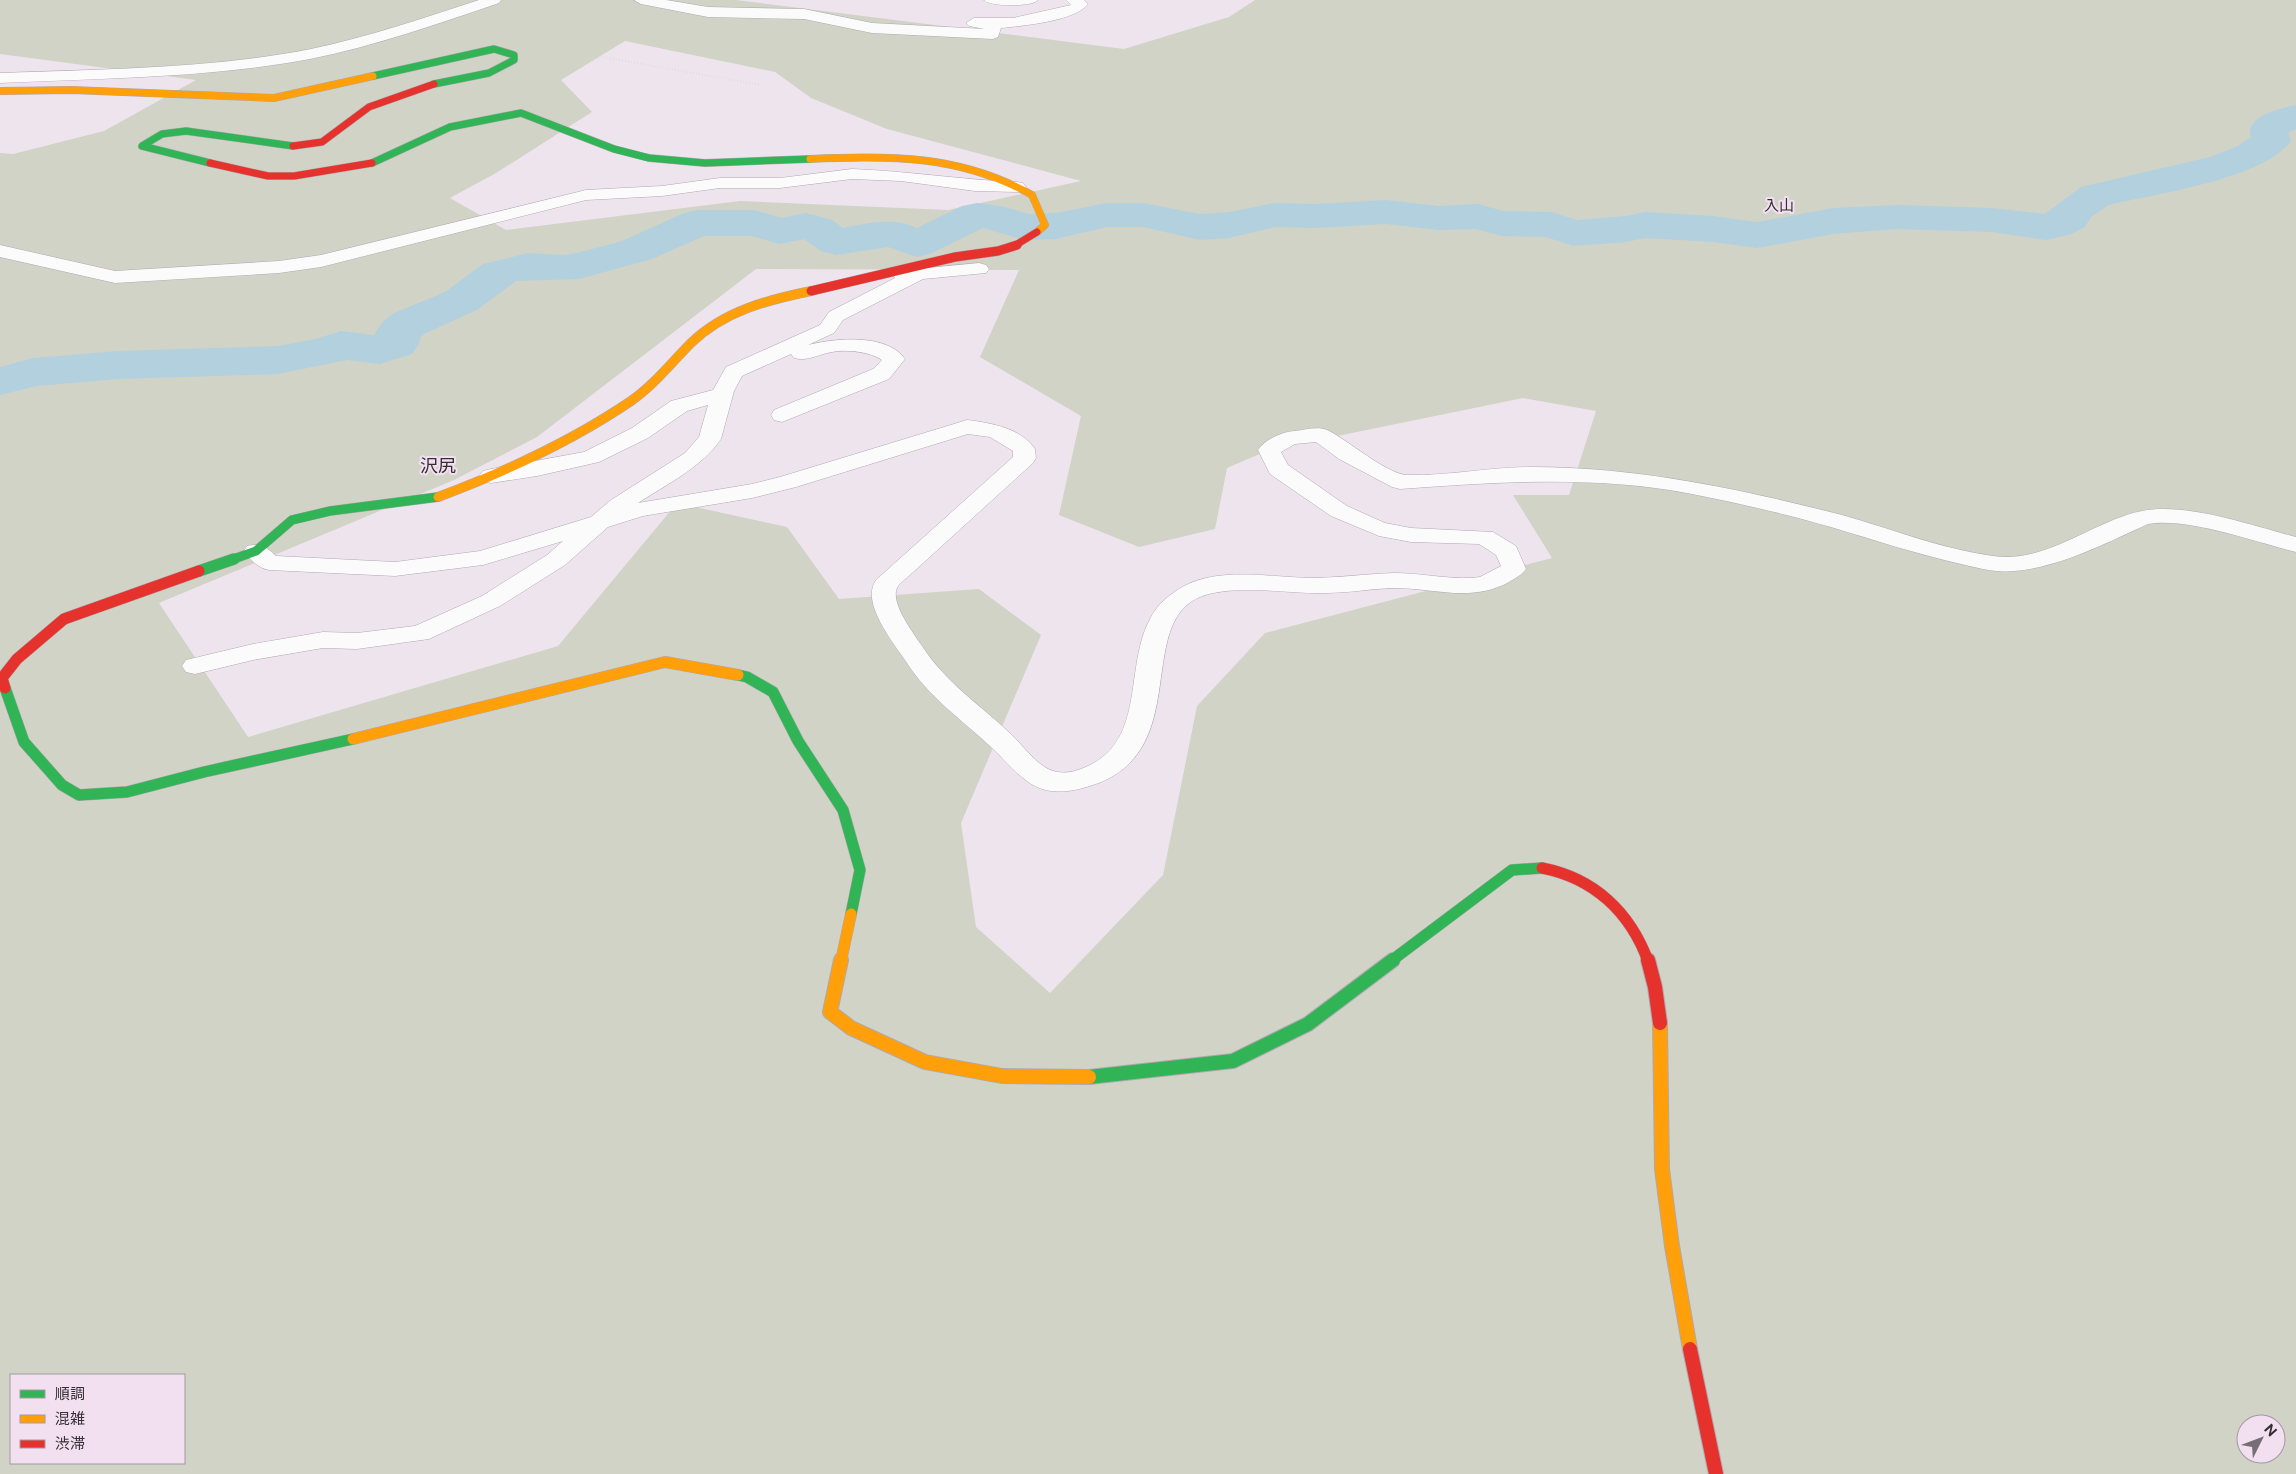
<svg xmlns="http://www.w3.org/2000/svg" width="2296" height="1474" font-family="'Public Sans','Noto Sans JP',sans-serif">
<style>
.green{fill:#d1d3c6;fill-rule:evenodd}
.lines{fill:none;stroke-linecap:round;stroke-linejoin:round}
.river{fill:#b3d0df;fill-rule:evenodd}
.street-casing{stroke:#b0a8b0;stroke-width:1}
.fast-far3-casing{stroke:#b0a8b0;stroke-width:8}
.fast-far2-casing{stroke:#b0a8b0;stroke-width:10}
.fast-far1-casing{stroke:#b0a8b0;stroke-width:12}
.fast-casing{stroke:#b0a8b0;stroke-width:16}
.slow-far3-casing{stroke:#b0a8b0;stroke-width:8}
.slow-far2-casing{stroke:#b0a8b0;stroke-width:10}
.slow-far1-casing{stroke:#b0a8b0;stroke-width:12}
.slow-casing{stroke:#b0a8b0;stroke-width:16}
.jam-far3-casing{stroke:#b0a8b0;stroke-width:8}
.jam-far2-casing{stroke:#b0a8b0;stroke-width:10}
.jam-far1-casing{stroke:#b0a8b0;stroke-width:12}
.jam-casing{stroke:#b0a8b0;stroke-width:16}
.path{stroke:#d8d6d8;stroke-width:2;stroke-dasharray:0.5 2.5;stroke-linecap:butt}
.street{fill:#fcfbfc;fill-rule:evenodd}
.fast-far3{stroke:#30b455;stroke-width:7}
.fast-far2{stroke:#30b455;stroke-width:9}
.fast-far1{stroke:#30b455;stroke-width:11}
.fast{stroke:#30b455;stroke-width:14}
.slow-far3{stroke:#ff9f0a;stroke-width:7}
.slow-far2{stroke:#ff9f0a;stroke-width:9}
.slow-far1{stroke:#ff9f0a;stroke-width:11}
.slow{stroke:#ff9f0a;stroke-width:14}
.jam-far3{stroke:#e5322d;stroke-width:7}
.jam-far2{stroke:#e5322d;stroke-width:9}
.jam-far1{stroke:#e5322d;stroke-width:11}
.jam{stroke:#e5322d;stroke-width:14}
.labels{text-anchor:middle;stroke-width:4;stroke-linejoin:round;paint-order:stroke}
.far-neighbourhood-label{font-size:15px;fill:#342e34;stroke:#f2e0f1}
.neighbourhood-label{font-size:18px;fill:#342e34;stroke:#f2e0f1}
</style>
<rect width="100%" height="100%" fill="#eee4ee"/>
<path class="green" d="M0,0H736L1124,49L1229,17L1255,0H2296V1474H0V153L13,154L104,131L196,80L0,54ZM625,41L775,72L811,98L887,129L1081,181L948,210L740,201L506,230L450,198L496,173L592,112L561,80ZM756,269L1019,270L980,357L1081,416L1059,515L1139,547L1215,529L1227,468L1269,450L1523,398L1596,411L1569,495H1513L1552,558L1265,633L1197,706L1163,875L1050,993L976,927L961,823L1041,635L979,589L839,599L787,527L677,503L558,646L248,737L159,603L454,480L537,437ZM11,1375H184V1463H11ZM2246,1424H2276V1454H2246Z"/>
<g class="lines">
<path class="river" d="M2296,105V129L2288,133L2291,141C2265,179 2154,194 2109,205L2091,217L2085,227L2071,234L2046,240L1992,232L1897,229L1833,234L1757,248L1713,242L1645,238L1626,242L1573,246L1546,237L1501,236L1476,229L1439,230L1386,224L1316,228L1275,227L1229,238L1200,240L1143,227H1107L1056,239L1024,240L983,228L932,253L917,257L888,247L836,255L821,251L804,239L780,244L751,236H704L652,259L579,279L516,281L477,310L424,334L420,338L419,344L412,354L380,364L347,360L278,374L118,379L37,386L0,395V367L33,358L118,351L278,346L316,339L341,331L374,335L381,324L392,314L445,292L483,264L528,253L563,255L577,253L622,241L682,214L697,210H754L782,218L806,213L832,220L843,228C869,223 892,217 917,228L962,206L977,203L1001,206L1029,214L1056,213L1107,203H1143L1200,214L1229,212L1275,203L1316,204L1386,200L1439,206L1478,204L1504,211L1552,212L1577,220L1626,216L1645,212L1713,216L1757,222L1833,208L1897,205L1992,208L2045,214L2081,187L2210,157L2238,146L2251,137C2244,116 2282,108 2296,105Z"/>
<g class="street-casing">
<g id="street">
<path d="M479,0H501L499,3C437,24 375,46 310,59C208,78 103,78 0,83V73C103,69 209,69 311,49C368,37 424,18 479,0Z"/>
<path d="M634,0H666L708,7L804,9L872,23L985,29L969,26L966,23L974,18H1013L1071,5L1066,0H1084L1088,4C1076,21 1021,26 1001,28L998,37L993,39L872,33L804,19L708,17L641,4Z"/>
<path d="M984,0H1038C1033,7 989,7 984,0Z"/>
<path d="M852,169C907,171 962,180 1017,182L1023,183L1026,187L1023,191L1017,192L975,191L901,181L852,179L780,188H720L662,196L586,200L321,267L279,273L115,283L0,257V245L115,271L279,261L321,255L586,190L662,186L720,178H780Z"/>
<path d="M979,263L986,265L989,269L986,273L923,279L843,320L834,333L808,345C835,338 887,333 905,359L889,379L782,422L774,420L771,415L774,410L873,369L882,360C871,352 846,349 832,352C819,354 807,362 794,358L791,354L742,376L734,391L721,439C701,468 667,484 638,503L752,484L780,477L967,420C991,423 1021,428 1035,449L1036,458L1033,463L911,574C907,578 899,583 897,588C890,603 914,634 922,646C945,682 980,705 1011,734C1036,759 1048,785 1088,766C1146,739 1124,667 1150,619C1157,604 1170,594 1184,586C1220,567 1270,577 1309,578C1337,578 1365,574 1394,573C1420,573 1445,579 1471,578L1480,577L1501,566L1496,555L1479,544L1411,542L1379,536L1331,516L1270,474L1258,450C1265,439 1282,432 1295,431C1305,430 1318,426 1327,430C1347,439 1386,474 1407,475C1449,476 1490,467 1532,467C1637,467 1740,489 1842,515C1892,529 1941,549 1993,556C2047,564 2092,521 2142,511C2186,502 2253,526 2296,537V552C2255,542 2188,517 2148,524C2106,543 2061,567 2014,571C1996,573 1978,568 1961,564C1917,554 1874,540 1831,527C1786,514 1738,503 1692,494C1595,475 1498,482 1400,489L1392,487L1339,459L1316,442L1295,444L1281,452L1288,465L1347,506L1385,523L1411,528L1493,532L1516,546L1526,569C1522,575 1515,578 1509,582C1473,602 1436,589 1398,588C1374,588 1350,593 1326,593C1288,594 1246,585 1209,594C1128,614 1199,753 1090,786C1036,803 1024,779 990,746C961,719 929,697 907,663C894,643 860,603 876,580L1013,457V451L990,437L968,434L796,487L752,498L643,516L608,527L565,565L500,606L429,639L357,649L323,648L253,660L195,674L186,672L182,666L186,660L253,644L323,632L357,633L415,626L482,596L547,555L563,541L483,565L395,576L269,570C258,568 250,560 244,551L247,546C261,543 266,547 276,556L395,562L480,551L591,517L611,500L685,453L699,437L708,405L687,411L648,438L599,462L537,476L491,483L483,481L479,476L483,471L491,469L584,452L632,428L671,401L713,390L726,367L820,325L829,312L895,278L893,275L896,271Z"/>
</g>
</g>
<g class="fast-far3-casing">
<g id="fast-far3">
<polyline points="373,76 494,49 514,55 514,60 489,73 434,84"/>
<polyline points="210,163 142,146 162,134 186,131 293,146"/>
<polyline points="372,163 450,127 521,113 614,149 649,158 705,163 810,159"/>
</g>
</g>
<g class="fast-far2-casing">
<polyline id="fast-far2" points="231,560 256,551 292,520 330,511 438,497"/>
</g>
<g class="fast-far1-casing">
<g id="fast-far1">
<polyline points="199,571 234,559"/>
<polyline points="738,675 747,677 773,692 798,741 843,810 860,870 851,914"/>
<polyline points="5,688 24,742 62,785 79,795 127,792 204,772 353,739"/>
<polyline points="1391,961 1512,870 1542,868"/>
</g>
</g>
<g class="fast-casing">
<polyline id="fast" points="1089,1077 1233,1061 1308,1024 1393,960"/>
</g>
<g class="slow-far3-casing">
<g id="slow-far3">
<polyline points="0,91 72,90 274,98 373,76"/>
<path d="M810,159C890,155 961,155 1032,195L1045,225L1037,232"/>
</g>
</g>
<g class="slow-far2-casing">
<path id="slow-far2" d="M438,497C505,472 572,441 631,401C654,385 671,363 691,343C724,311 767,300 811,291"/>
</g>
<g class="slow-far1-casing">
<g id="slow-far1">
<polyline points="353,739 665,662 738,675"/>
<polyline points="841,961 851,914"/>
</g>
</g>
<g class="slow-casing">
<g id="slow">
<polyline points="841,960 830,1012 851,1028 925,1062 1002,1076 1089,1077"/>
<polyline points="1660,1023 1662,1169 1672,1246 1690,1349"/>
</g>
</g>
<g class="jam-far3-casing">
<g id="jam-far3">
<polyline points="293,146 322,142 369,107 434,84"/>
<polyline points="210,163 268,176 294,176 372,163"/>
<polyline points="1014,246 1037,232"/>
</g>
</g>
<g class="jam-far2-casing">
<polyline id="jam-far2" points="811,291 955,257 998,251 1017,245"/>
</g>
<g class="jam-far1-casing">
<g id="jam-far1">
<polyline points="5,688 2,678 17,659 64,619 199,571"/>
<path d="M1542,868C1594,878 1630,912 1648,961"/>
</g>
</g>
<g class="jam-casing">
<g id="jam">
<polyline points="1648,960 1655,987 1660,1023"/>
<polyline points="1690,1349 1716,1474"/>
</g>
</g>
<polyline class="path" points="539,53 572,58 603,57 761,85"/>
<use href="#street" class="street"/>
<use href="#fast-far3" class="fast-far3"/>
<use href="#fast-far2" class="fast-far2"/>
<use href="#fast-far1" class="fast-far1"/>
<use href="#fast" class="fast"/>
<use href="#slow-far3" class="slow-far3"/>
<use href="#slow-far2" class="slow-far2"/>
<use href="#slow-far1" class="slow-far1"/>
<use href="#slow" class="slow"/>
<use href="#jam-far3" class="jam-far3"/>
<use href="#jam-far2" class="jam-far2"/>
<use href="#jam-far1" class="jam-far1"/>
<use href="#jam" class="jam"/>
</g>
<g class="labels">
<g class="far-neighbourhood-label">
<text x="1779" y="211">入山</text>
</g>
<g class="neighbourhood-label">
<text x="438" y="472">沢尻</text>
</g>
</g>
<rect x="10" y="1374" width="175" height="90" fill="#f2e0f1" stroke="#a699a5"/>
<rect x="20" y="1390" width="25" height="8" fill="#30b455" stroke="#a699a5"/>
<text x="55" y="1399" font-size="15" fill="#342e34">順調</text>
<rect x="20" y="1415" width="25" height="8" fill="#ff9f0a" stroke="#a699a5"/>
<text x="55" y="1424" font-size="15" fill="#342e34">混雑</text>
<rect x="20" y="1440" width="25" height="8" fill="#e5322d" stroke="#a699a5"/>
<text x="55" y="1449" font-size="15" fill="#342e34">渋滞</text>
<g transform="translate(2261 1439) rotate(48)"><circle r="24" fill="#f2e0f1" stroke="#a699a5"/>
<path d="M0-4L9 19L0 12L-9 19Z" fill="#756e75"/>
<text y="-8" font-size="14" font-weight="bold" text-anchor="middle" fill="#342e34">N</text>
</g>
</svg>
